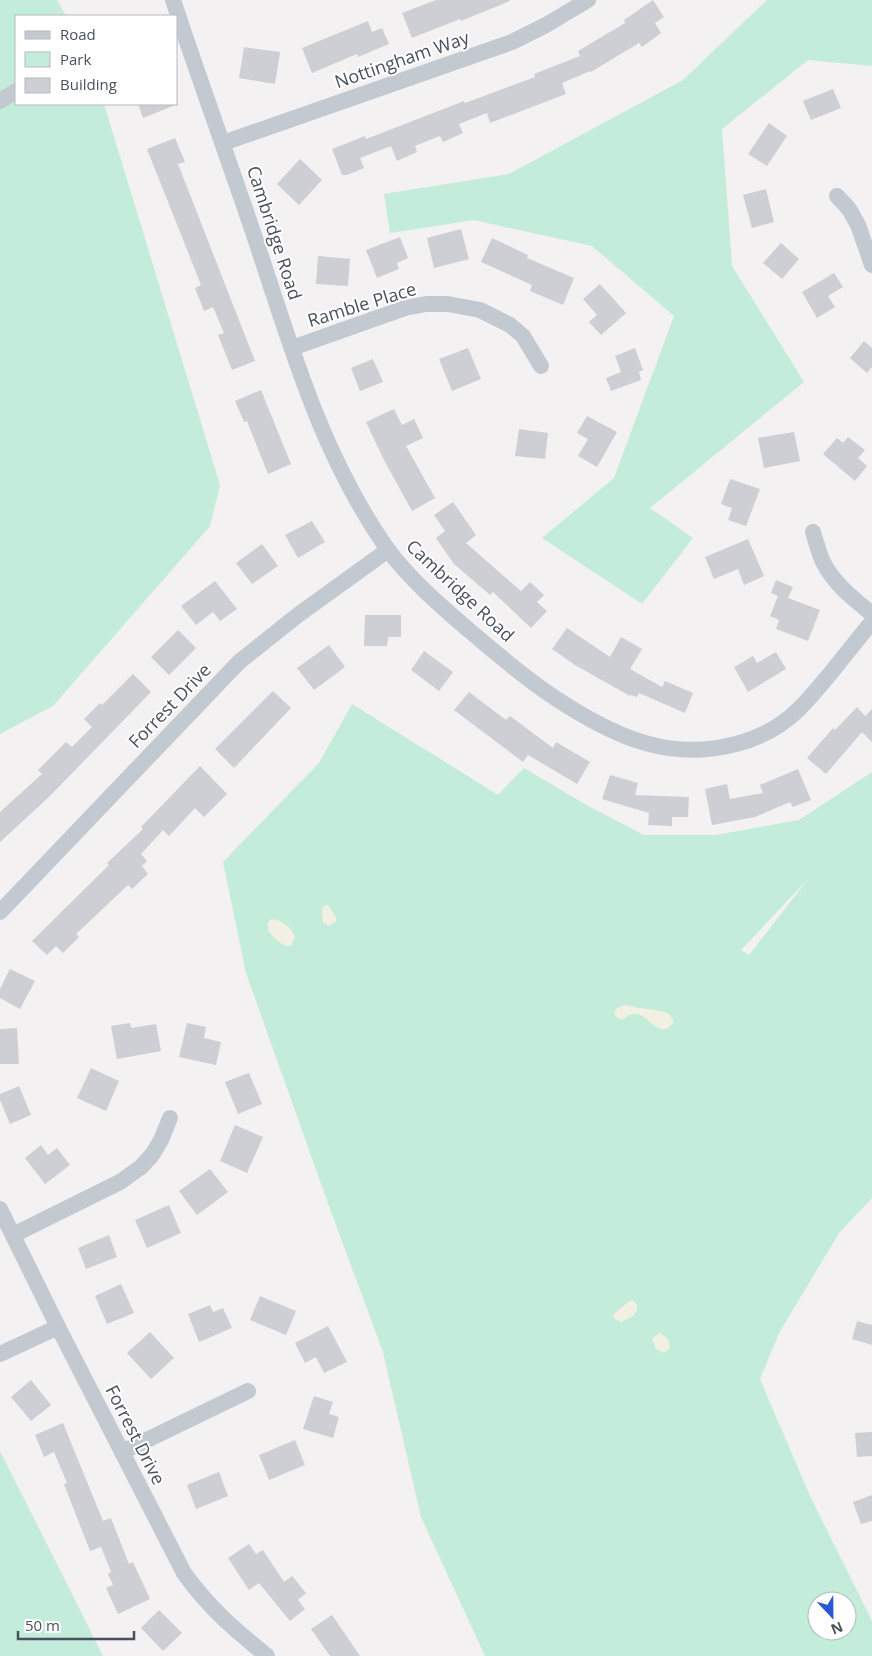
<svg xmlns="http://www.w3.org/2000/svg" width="872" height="1656" font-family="'Open Sans',sans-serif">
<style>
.green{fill:#c3ecda;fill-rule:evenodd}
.sand{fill:#f2f0e3}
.building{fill:#cecfd4}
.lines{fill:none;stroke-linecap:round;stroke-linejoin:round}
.minor{stroke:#c3c9d1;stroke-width:16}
.labels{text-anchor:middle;stroke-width:4;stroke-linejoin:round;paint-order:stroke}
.street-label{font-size:18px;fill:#4a515c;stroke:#fff}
</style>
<rect width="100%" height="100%" fill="#f3f1f1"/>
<g class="green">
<polygon points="0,0 57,0 66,16 16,16 16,104 104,104 220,485 210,526 53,706 0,734"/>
<polygon points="767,0 872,0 872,66 808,60 722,129 732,266 804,382 650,508 693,538 642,604 542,538 614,478 674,316 592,246 474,220 390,233 384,194 509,174 683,80"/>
<path d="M352,704L498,795L524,768L588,806L644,835H716L799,820L872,772V1198L839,1233L779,1333L760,1379L810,1496L872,1621V1656H485L421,1517L383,1352L329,1206L246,973L223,862L319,763ZM809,878L749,955L741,950ZM817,1601H847V1631H817Z"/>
<polygon points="0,1451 103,1656 0,1656"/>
</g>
<g class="sand">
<polygon points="328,905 336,917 336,922 328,926 323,922 322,911 324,906"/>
<path d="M272,919C282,920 292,928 295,937L291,946C282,947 274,938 268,931V922Z"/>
<path d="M627,1005C641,1010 656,1008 669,1014L674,1022C658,1043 649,1011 632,1014C629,1015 624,1018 621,1020L616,1017L614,1013C617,1007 621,1006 627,1005Z"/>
<path d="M633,1300L637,1305V1310L633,1316L621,1322L615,1319L612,1316C616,1312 628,1301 633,1300Z"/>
<polygon points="660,1333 668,1339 670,1346 668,1350 663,1353 656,1349 652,1338"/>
</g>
<g class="building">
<polygon points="436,0 510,0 510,1 461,21 460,19 412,38 402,13"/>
<polygon points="653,0 664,17 655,23 661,33 642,47 639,43 591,72 590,71 562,83 566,94 490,123 487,113 459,124 463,133 443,142 440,136 415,146 417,152 397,161 391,146 360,158 364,168 347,175 342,175 332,149 365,136 366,139 464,101 465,103 535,77 534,74 580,56 578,51 625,23 624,20"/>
<polygon points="368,21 372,32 382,28 389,44 358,57 357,54 312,73 302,48"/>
<polygon points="244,47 280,52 275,84 239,78"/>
<polygon points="833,89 841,108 811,120 803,101"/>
<polygon points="138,104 178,104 143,118"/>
<polygon points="769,123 787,136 767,166 748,154"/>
<polygon points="175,138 185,162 178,164 255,361 232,370 218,335 224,333 213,307 204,311 195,288 201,285 147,149"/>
<polygon points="300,159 322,180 299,205 277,184"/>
<polygon points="766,189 774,222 752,228 743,195"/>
<polygon points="461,229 469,259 434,268 427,238"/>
<polygon points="400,237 408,258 397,263 399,269 377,278 366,250"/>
<polygon points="492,238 528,255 527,258 574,278 563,305 530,291 532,285 481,262"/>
<polygon points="781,243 799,259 782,279 763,263"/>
<polygon points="318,256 350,259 348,286 316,284"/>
<polygon points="834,273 843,287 828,296 835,307 817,318 802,292"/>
<polygon points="600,284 626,313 601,335 589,322 597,315 583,299"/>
<polygon points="864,341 872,348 872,367 867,373 850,358"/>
<polygon points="468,348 481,379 452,391 439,359"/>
<polygon points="635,348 643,370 639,372 641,380 611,391 606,378 621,372 615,356"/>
<polygon points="373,359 383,382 360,391 351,368"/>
<polygon points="261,390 291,464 268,474 247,421 244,422 235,401"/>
<polygon points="394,409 402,425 414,419 423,438 406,446 435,498 412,511 384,460 366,422"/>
<polygon points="587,416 617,432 597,467 578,456 588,439 577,433"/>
<polygon points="519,429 548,433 545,459 515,456"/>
<polygon points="794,432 800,461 764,468 758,438"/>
<polygon points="848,437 865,450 858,458 867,466 855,481 823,454 837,438 843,443"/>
<polygon points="730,479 760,489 746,526 728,520 732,508 721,504"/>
<polygon points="453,502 476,535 466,543 521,591 530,582 544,595 537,602 547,611 531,628 493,592 490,595 454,564 436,538 445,531 434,515"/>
<polygon points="312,521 325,542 298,558 285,535"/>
<polygon points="748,539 764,576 744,585 738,569 714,579 705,557"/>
<polygon points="262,544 278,566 252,584 236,563"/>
<polygon points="776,580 793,587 788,598 820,610 808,641 776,629 779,620 770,616 778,596 771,593"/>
<polygon points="215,581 237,609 220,621 213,612 196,625 181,606"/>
<polygon points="365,615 401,615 401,637 388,637 387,646 364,646"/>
<polygon points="567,628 610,657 621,637 642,649 630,669 662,687 665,681 693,693 685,713 639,693 637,697 631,695 630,696 575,665 552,649"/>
<polygon points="178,630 196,648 169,675 151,657"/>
<polygon points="329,645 345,667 314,690 297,668"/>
<polygon points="424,651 453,672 439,691 411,670"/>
<polygon points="776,652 786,669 748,692 734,667 753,656 757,663"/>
<polygon points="133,674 151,692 49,797 0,842 0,812 42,774 38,770 66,742 72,747 92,727 84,719 100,703 102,705"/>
<polygon points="273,691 291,708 234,768 215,749"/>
<polygon points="469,692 506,720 510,716 553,748 556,742 590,762 577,784 528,755 523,762 454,710"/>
<polygon points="857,707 865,716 872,709 872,742 862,732 826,774 807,758 833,728 835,730"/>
<polygon points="200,766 227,794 204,817 195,808 169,836 163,830 141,854 147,861 142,866 148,874 132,889 128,885 76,934 79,937 63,953 56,946 47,955 32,941 109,865 107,863 143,829 141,827"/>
<polygon points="798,769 811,800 793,807 790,802 755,817 712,825 705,789 727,784 730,799 763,793 760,785"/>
<polygon points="610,775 638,783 635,795 689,797 688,817 672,817 672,826 648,825 649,813 602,799"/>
<polygon points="10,969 35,981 20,1009 0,998 0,989"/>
<polygon points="130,1023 131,1028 156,1024 161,1051 117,1059 111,1026"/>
<polygon points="187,1023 206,1027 204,1038 221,1042 216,1065 179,1057"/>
<polygon points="17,1028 19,1064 0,1064 0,1029"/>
<polygon points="91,1068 119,1081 106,1111 77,1098"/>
<polygon points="249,1073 262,1104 238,1114 225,1082"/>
<polygon points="19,1086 31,1115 10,1124 0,1100 0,1094"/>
<polygon points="235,1125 263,1137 247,1173 220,1161"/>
<polygon points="41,1145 48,1155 57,1148 70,1165 45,1184 25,1158"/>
<polygon points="210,1169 228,1192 197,1215 179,1191"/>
<polygon points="169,1205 181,1233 147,1248 135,1220"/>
<polygon points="109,1235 117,1257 86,1269 78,1248"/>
<polygon points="121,1284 134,1313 107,1324 95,1296"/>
<polygon points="260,1296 296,1311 286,1335 250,1320"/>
<polygon points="210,1305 213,1312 223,1308 232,1328 199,1342 188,1314"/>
<polygon points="857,1321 872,1325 872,1345 852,1339"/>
<polygon points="328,1326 347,1362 324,1373 316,1357 305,1363 295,1343"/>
<polygon points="150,1332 174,1358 151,1379 127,1353"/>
<polygon points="31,1380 51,1405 31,1421 11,1397"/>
<polygon points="314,1396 333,1402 329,1414 339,1417 333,1438 303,1429"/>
<polygon points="63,1423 103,1521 111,1518 129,1564 133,1562 150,1599 118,1614 106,1588 113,1585 108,1574 111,1572 101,1547 90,1551 64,1484 67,1483 54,1452 44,1457 35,1435"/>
<polygon points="872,1432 872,1456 857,1457 855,1433"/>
<polygon points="295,1440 305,1465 269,1480 259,1455"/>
<polygon points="219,1472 228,1496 196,1509 187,1485"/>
<polygon points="872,1495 872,1521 861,1524 853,1502"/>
<polygon points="249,1544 256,1554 263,1550 284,1582 292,1576 306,1593 298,1600 305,1609 290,1621 259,1583 249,1590 228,1558"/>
<polygon points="159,1610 182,1633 163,1651 141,1628"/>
<polygon points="332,1615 360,1656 330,1656 311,1629"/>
</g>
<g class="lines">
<g class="minor">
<path d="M173,0C200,82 230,163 257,244C292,350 322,455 386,547C408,578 443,608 471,632C502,658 532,684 566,705C620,739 672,761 736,744C759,738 782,726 799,709C825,683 848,650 872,622"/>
<polyline points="0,101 16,91"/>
<polyline points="223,143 512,42 546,25 588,0"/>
<polyline points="837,196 849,209 858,225 872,265"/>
<polyline points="292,348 405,308 426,304 448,304 480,310 510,325 523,336 541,366"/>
<path d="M813,532C816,542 819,553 823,562C834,584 854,599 872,614"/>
<polyline points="0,912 239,662 298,615 388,550"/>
<path d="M0,1209L58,1327L184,1573C209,1608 234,1629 267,1656"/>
<polyline points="13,1235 120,1182 141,1167 152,1155 161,1140 170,1118"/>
<polyline points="0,1354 58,1327"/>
<polyline points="122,1452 248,1391"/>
</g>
</g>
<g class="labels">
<g class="street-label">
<text transform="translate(402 60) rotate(-19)" y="6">Nottingham Way</text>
<text transform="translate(274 233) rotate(72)" y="6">Cambridge Road</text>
<text transform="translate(362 305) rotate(-17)" y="6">Ramble Place</text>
<text transform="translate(460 591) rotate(43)" y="6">Cambridge Road</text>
<text transform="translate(170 706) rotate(-46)" y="6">Forrest Drive</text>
<text transform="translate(135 1435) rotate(63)" y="6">Forrest Drive</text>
</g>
</g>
<rect x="15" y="15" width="162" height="90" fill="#ffffff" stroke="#b7b9be"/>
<rect x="25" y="31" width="25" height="8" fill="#c3c9d1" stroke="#b7b9be"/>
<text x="60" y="40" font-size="15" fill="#4a515c">Road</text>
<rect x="25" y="52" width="25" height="15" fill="#c3ecda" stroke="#b7b9be"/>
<text x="60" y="65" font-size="15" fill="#4a515c">Park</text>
<rect x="25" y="78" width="25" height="15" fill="#cecfd4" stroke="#b7b9be"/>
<text x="60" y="90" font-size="15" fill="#4a515c">Building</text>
<g transform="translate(832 1616) rotate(158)"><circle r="24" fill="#ffffff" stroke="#b7b9be"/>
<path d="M0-4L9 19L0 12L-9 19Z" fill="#2958d4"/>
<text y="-8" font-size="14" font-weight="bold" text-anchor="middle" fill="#4a515c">N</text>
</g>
<path d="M18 1631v8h116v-8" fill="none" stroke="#4a515c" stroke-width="2.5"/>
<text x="25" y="1631" font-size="15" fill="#4a515c" stroke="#ffffff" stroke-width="4" paint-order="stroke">50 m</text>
</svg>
